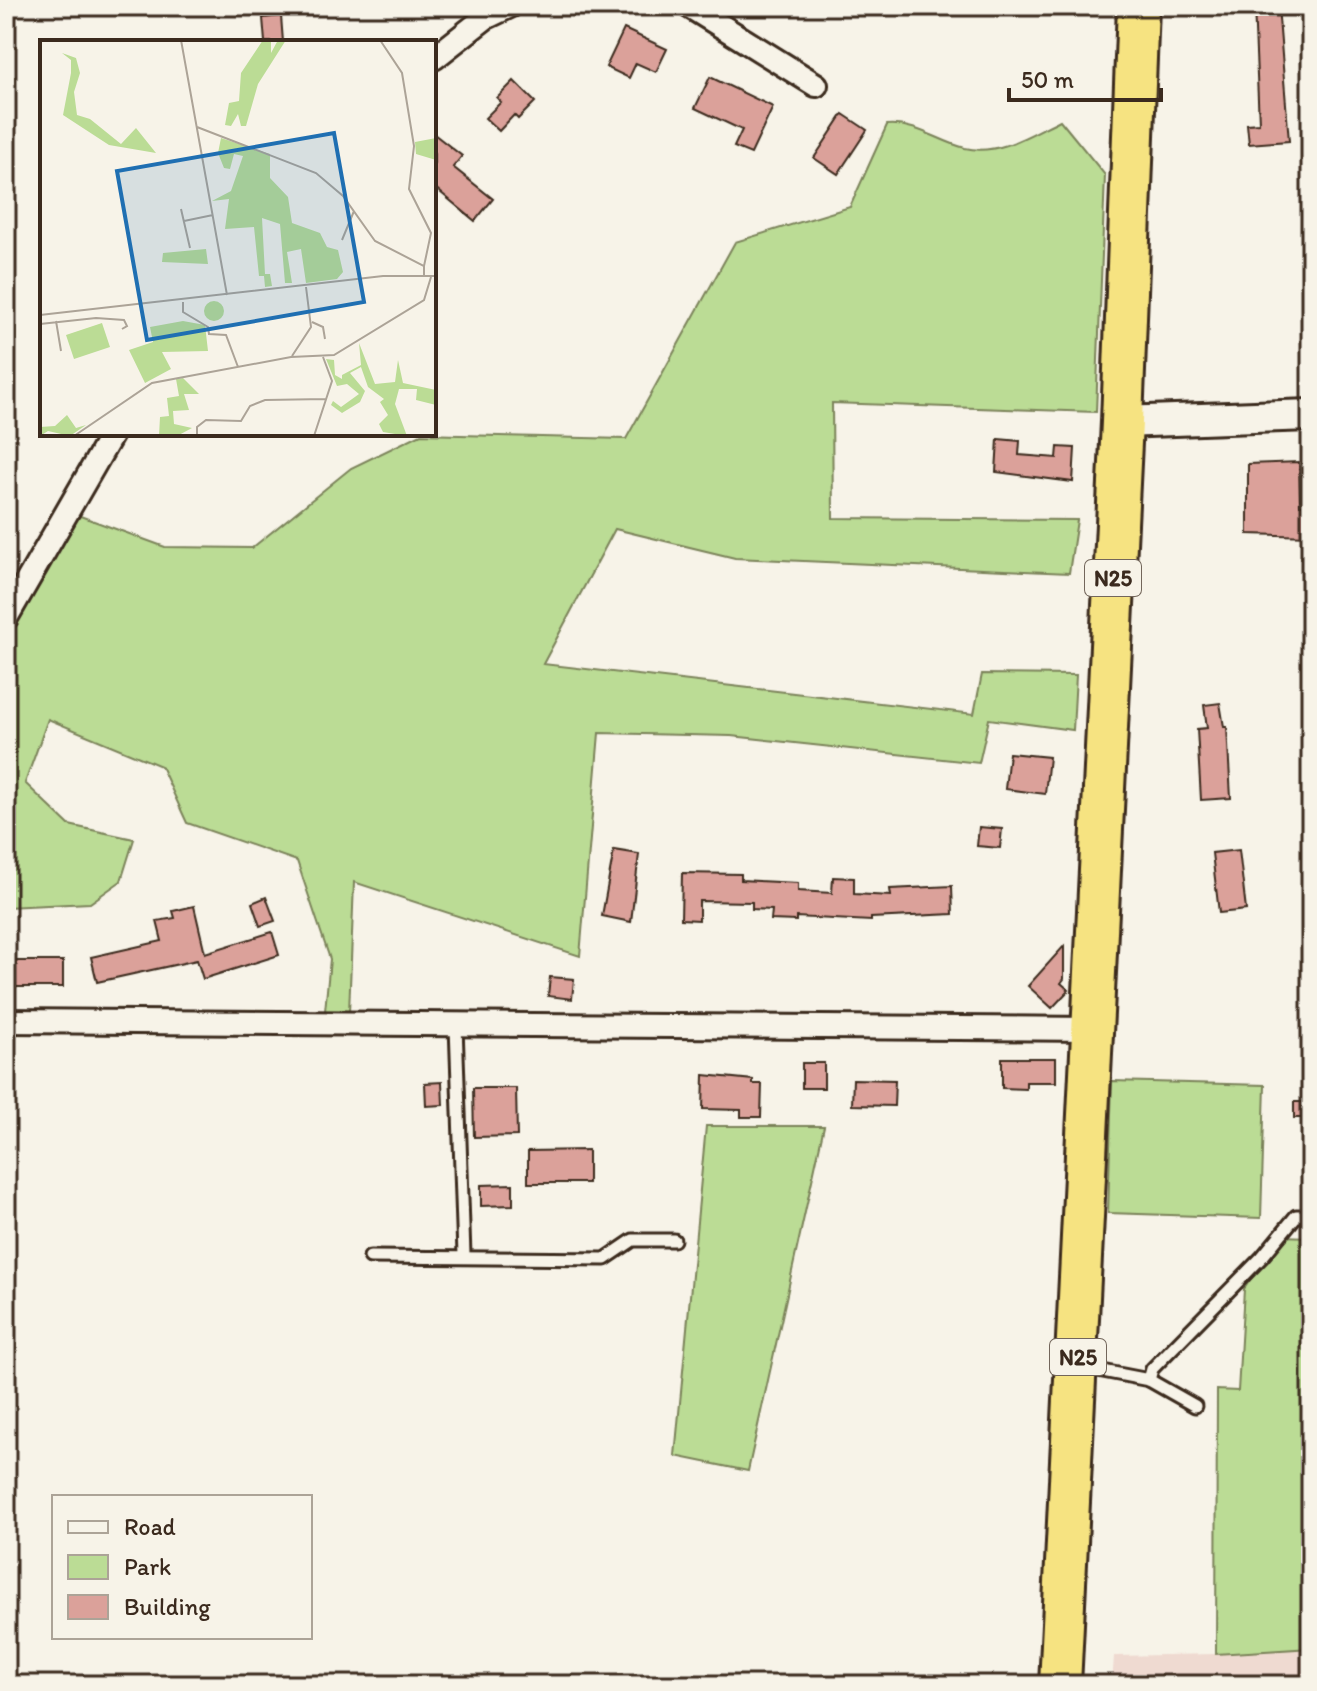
<svg xmlns="http://www.w3.org/2000/svg" width="1317" height="1691" font-family="Itim,sans-serif">
<style>
.built{fill:#efdad1}
.green{fill:#bbdc95;stroke:#7b835a;stroke-width:2}
.building{fill:#dba19a;stroke:#3b2a1e;stroke-width:2}
.lines{fill:none;stroke-linecap:round;stroke-linejoin:round}
.lane-casing{stroke:#3b2a1e;stroke-width:17}
.street-casing{stroke:#3b2a1e;stroke-width:28}
.secondary-casing{stroke:#3b2a1e;stroke-width:36}
.highway-casing{stroke:#3b2a1e;stroke-width:46}
.lane{stroke:#f7f3e8;stroke-width:11}
.street{stroke:#f7f3e8;stroke-width:22}
.secondary{stroke:#f7f3e8;stroke-width:30}
.highway{stroke:#f6e381;stroke-width:40}
.labels{text-anchor:middle;stroke-width:6;stroke-linejoin:round;paint-order:stroke}
.shield{fill:#f7f3e8;stroke:#73665b;stroke-width:2}
.shield-label{font-size:22px;font-weight:bold;fill:#3b2a1e}
.inset-road{fill:none;stroke:#aca397;stroke-width:2}
.view{fill:#1f6fb2;fill-opacity:0.15;stroke:#1f6fb2;stroke-width:4}
.inset-edge{fill:none;stroke:#3b2a1e;stroke-width:4}
</style>
<rect width="100%" height="100%" fill="#f7f3e8"/>
<filter id="ink" filterUnits="userSpaceOnUse"><feTurbulence type="fractalNoise" baseFrequency=".0125" numOctaves="2"/><feDisplacementMap in="SourceGraphic" scale="16" xChannelSelector="R" yChannelSelector="G"/><feConvolveMatrix kernelMatrix="1 2 1 2 8 2 1 2 1" color-interpolation-filters="sRGB"/></filter>
<g filter="url(#ink)">
<polygon class="built" points="1311,1648 1311,1685 1112,1685 1114,1656 1216,1654"/>
<g class="green">
<path d="M1060,120L1105,175L1096,412L832,403L833,518L1077,520L1069,573L735,558L615,529L543,664L974,714L982,674L1076,675L1073,730L989,719L979,763L731,736L599,733L580,956L354,882L349,1013L325,1011L330,959L297,861L187,823L161,766L48,719L25,783L69,825L134,839L121,881L90,903L6,907V636L72,513L165,547L252,548L351,468L421,434L626,439L735,242L850,207L887,125C917,123 938,141 965,148C999,156 1031,134 1060,120Z"/>
<polygon points="1112,1081 1265,1085 1261,1218 1108,1213"/>
<polygon points="706,1126 824,1126 748,1471 675,1456"/>
<polygon points="1279,1236 1311,1237 1311,1648 1216,1654 1217,1390 1238,1391 1244,1289"/>
</g>
<g class="building">
<polygon points="1254,6 1278,6 1289,141 1249,144 1247,124 1259,123"/>
<polygon points="281,16 283,42 265,42 263,18"/>
<polygon points="624,29 667,49 656,72 636,63 629,78 606,67"/>
<polygon points="710,77 773,107 751,154 734,147 742,130 695,108"/>
<polygon points="514,81 535,102 518,119 514,115 499,131 485,118 501,102 497,98"/>
<polygon points="843,114 867,130 838,174 814,158"/>
<polygon points="434,134 462,156 453,167 493,199 475,221 434,187"/>
<polygon points="998,439 1020,441 1019,455 1057,458 1058,447 1075,448 1073,482 996,472"/>
<polygon points="1299,462 1300,505 1311,505 1310,536 1248,534 1248,464"/>
<polygon points="1220,703 1224,727 1227,727 1231,798 1201,800 1197,729 1207,728 1204,705"/>
<polygon points="1009,753 1049,757 1045,794 1005,789"/>
<polygon points="979,827 1002,829 1000,848 977,846"/>
<polygon points="614,850 639,854 631,922 602,916"/>
<polygon points="1239,850 1246,910 1219,913 1212,853"/>
<polygon points="682,873 741,874 741,880 798,883 798,891 832,893 833,877 854,878 854,894 891,896 890,889 952,886 953,914 871,918 871,921 796,917 796,921 771,920 772,910 752,909 752,902 699,901 699,920 681,919"/>
<polygon points="266,897 275,921 260,926 252,903"/>
<polygon points="194,906 205,953 272,932 279,955 203,979 197,960 97,982 91,957 162,941 157,921 175,918 173,911"/>
<polygon points="1064,946 1064,979 1061,983 1069,990 1052,1008 1028,986"/>
<rect x="6" y="961" width="57" height="26"/>
<polygon points="550,977 574,979 572,999 548,996"/>
<polygon points="1002,1058 1056,1058 1056,1082 1026,1082 1026,1089 1002,1088"/>
<rect x="802" y="1063" width="22" height="25"/>
<polygon points="704,1075 753,1080 753,1084 762,1084 761,1117 741,1117 741,1110 703,1109"/>
<polygon points="853,1079 895,1080 894,1106 852,1105"/>
<polygon points="442,1082 443,1105 426,1106 425,1083"/>
<polygon points="473,1088 516,1088 517,1136 474,1137"/>
<rect x="1294" y="1102" width="17" height="16"/>
<polygon points="588,1150 588,1183 528,1183 528,1151"/>
<polygon points="513,1184 513,1205 481,1206 481,1185"/>
</g>
<g class="lines">
<g class="lane-casing">
<g id="lane">
<polyline points="456,1026 464,1255"/>
<polyline points="370,1257 605,1259 633,1240 674,1240"/>
<polyline points="1082,1367 1149,1380 1152,1369 1262,1257 1296,1216 1311,1216"/>
<polyline points="1149,1380 1195,1406"/>
</g>
</g>
<g class="street-casing">
<g id="street">
<polyline points="689,6 816,85"/>
<polyline points="434,58 485,18 510,6"/>
<polyline points="6,618 112,434"/>
<polyline points="6,1021 1092,1029"/>
</g>
</g>
<g class="secondary-casing">
<polyline id="secondary" points="1122,422 1311,415"/>
</g>
<g class="highway-casing">
<polyline id="highway" points="1060,1685 1122,422 1138,6"/>
</g>
<use href="#lane" class="lane"/>
<use href="#street" class="street"/>
<use href="#secondary" class="secondary"/>
<use href="#highway" class="highway"/>
</g>
</g>
<g class="labels">
<g class="shield">
<rect x="1085" y="560" width="56" height="36" rx="6"/>
<rect x="1050" y="1339" width="56" height="36" rx="6"/>
</g>
<g class="shield-label">
<text x="1113" y="586">N25</text>
<text x="1078" y="1365">N25</text>
</g>
</g>
<g transform="translate(40 40)">
<rect width="396" height="396" fill="#f7f3e8"/>
<path d="M223,0H231V13L238,0H246L218,44L206,86H201L198,74L191,86L185,85L189,63L199,61L201,33ZM22,13L36,18L40,33L34,52L37,75L50,79L81,104L96,88L116,113L69,105L23,75L31,33V20ZM181,98L230,114V138L248,157L252,183L280,193L287,207L298,210L303,232L297,239L266,243L261,209L247,212L252,243H245L240,184L222,178L225,234H230L232,246L225,247L224,236H219L214,187L185,189L189,159L172,161L191,151L203,116L194,114L190,129L184,128L178,113ZM396,98V120L376,114L375,102ZM166,209L168,224L122,222L123,213ZM164 271a10 10 0 1 1 20 0a10 10 0 1 1-20 0ZM143,281L165,285L168,311L122,312L131,329L105,343L89,310L113,302L110,287ZM62,283L70,307L34,319L26,295ZM319,303L335,344L355,342L358,320L363,343L396,350V365L376,360L377,349H359L355,364L367,396L343,392L339,384L348,375L340,362L344,359L328,347L321,327L310,333L325,351L320,362L302,373L291,365L293,361L301,367L319,354L307,344L297,346L286,319L294,320L295,335L302,339V335L321,325ZM143,338L159,354H144L149,370L133,371L134,384L152,388L137,396H119L120,377L129,376L127,358L139,356L136,339ZM27,375L36,388L46,385L30,396L8,391L0,396V387L15,386Z" fill="#bbdc95"/>
<path class="inset-road" d="M141,0L187,255M340,0L362,33L374,106L369,149L391,193L384,226M157,87L276,133L303,156L335,201L384,226V235M141,169L150,208M144,181L173,175M302,200L314,171M143,262V272L168,287L169,294L186,295L198,327M0,275L343,236H396M16,281L21,311M272,282L283,287L285,299M0,284L56,278L84,280L87,286L82,289M252,316L271,287L266,247M34,396L112,343L251,317L294,315L384,260L391,237M157,396V387L166,380L201,381L210,366L225,360L286,359M274,396L292,341L283,317"/>
<path class="view" d="M294,93L324,262L107,300L77,131Z"/>
<rect width="396" height="396" class="inset-edge"/>
</g>
<rect width="1317" height="1691" fill="none" stroke="#f7f3e8" stroke-width="32"/>
<rect x="16" y="16" width="1285" height="1659" fill="none" stroke="#3b2a1e" stroke-width="3" filter="url(#ink)"/>
<rect x="52" y="1495" width="260" height="144" fill="#f7f3e8" stroke="#aca397" stroke-width="2"/>
<rect x="68" y="1521" width="40" height="12" fill="#f7f3e8" stroke="#aca397" stroke-width="2"/>
<text x="124" y="1535" font-size="24" fill="#3b2a1e">Road</text>
<rect x="68" y="1555" width="40" height="24" fill="#bbdc95" stroke="#aca397" stroke-width="2"/>
<text x="124" y="1575" font-size="24" fill="#3b2a1e">Park</text>
<rect x="68" y="1595" width="40" height="24" fill="#dba19a" stroke="#aca397" stroke-width="2"/>
<text x="124" y="1615" font-size="24" fill="#3b2a1e">Building</text>
<path d="M1009 88v12h152v-12" fill="none" stroke="#3b2a1e" stroke-width="4"/>
<text x="1021" y="88" font-size="24" fill="#3b2a1e" stroke="#f7f3e8" stroke-width="6" paint-order="stroke">50 m</text>
</svg>
